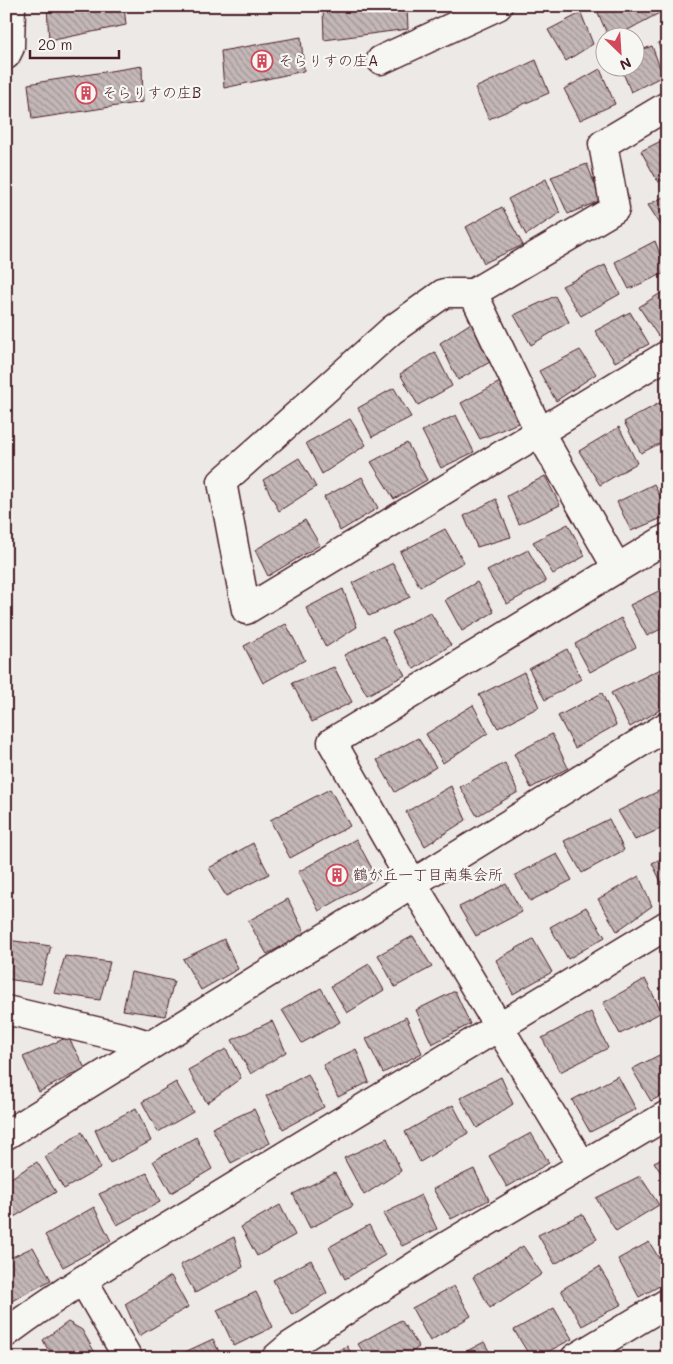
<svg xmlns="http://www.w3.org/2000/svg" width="673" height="1364" font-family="Mali,'Klee One',sans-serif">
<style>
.building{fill:url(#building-back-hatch);stroke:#4a1f2b}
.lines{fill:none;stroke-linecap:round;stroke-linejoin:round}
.minor-casing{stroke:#4a1f2b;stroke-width:31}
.minor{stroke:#f6f6f2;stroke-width:28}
.labels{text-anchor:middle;stroke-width:4.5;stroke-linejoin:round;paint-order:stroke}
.poi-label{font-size:15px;fill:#4a1f2b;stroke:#f6f6f2;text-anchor:start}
</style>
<defs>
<pattern id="building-back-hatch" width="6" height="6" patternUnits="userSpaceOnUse" patternTransform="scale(1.25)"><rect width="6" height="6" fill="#c4b7b7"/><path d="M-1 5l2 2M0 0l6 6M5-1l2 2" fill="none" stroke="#a19495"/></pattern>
</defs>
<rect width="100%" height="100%" fill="#ece9e6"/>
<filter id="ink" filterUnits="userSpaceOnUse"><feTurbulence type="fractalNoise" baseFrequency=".02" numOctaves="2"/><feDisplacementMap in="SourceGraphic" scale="10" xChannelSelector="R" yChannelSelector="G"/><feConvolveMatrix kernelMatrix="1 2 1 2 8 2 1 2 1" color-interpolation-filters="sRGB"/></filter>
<g filter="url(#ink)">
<g class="building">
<polygon points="47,6 124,6 126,25 49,41"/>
<polygon points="323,6 407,6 408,29 324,40"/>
<polygon points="595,6 661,6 663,11 613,38 609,38"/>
<polygon points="581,13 593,44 566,61 548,30"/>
<polygon points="301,37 304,71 224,88 221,51"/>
<polygon points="667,39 667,67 658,43"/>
<polygon points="652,46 663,76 631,92 621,68 636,68 636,52"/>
<polygon points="536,60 549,93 489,119 475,88"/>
<polygon points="142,66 143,102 32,119 28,84"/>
<polygon points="600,69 615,104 580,120 564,89"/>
<polygon points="667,138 667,178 658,182 641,151"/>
<polygon points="587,164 601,200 568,214 551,177"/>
<polygon points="546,179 560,213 526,235 508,199"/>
<polygon points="667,195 667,228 664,230 648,205"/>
<polygon points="502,207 523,245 484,263 466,227"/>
<polygon points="655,241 667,272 629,289 615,262"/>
<polygon points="605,265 620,294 581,316 562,286"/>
<polygon points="667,289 667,331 658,336 639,307"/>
<polygon points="555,296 569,322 531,345 514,315"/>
<polygon points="630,312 649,344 615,362 595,331"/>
<polygon points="471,323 490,362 458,380 440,343"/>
<polygon points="580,350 596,374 556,401 539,371"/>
<polygon points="435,352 452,386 418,405 400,374"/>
<polygon points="500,382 518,423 480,439 461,403"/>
<polygon points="394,388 411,417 372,437 358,408"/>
<polygon points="667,399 667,440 641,453 624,422"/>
<polygon points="456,415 474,452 441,468 422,431"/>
<polygon points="350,419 366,445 322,474 306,443"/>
<polygon points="619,427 637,463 600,485 579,451"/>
<polygon points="407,443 427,480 394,499 371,462"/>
<polygon points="299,458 316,487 279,511 263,480"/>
<polygon points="545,476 560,505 519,524 507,496"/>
<polygon points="362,477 378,508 340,531 324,497"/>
<polygon points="654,484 667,510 667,516 631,531 617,502"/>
<polygon points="496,499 511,537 477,547 464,516"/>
<polygon points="305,520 320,545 268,576 255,550"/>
<polygon points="568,524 585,556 553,574 533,542"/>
<polygon points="445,529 464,562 420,587 400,552"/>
<polygon points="528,550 546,582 507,604 487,571"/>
<polygon points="393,563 410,597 369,616 352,583"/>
<polygon points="477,582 494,612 462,631 445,600"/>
<polygon points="667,587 667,626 647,636 630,605"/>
<polygon points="343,589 357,627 326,647 306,608"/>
<polygon points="430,612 451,645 414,669 392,632"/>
<polygon points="621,618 636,647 590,672 575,644"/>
<polygon points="286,624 305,660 263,683 244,646"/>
<polygon points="383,636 405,675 367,695 344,655"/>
<polygon points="567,649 581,679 545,700 529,669"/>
<polygon points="334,667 352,702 312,722 292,683"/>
<polygon points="661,669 667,680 667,706 630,727 611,693"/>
<polygon points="524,672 539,707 498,728 479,695"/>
<polygon points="602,693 616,725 575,748 558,716"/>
<polygon points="473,705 488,733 443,763 426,734"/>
<polygon points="552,734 568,768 531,788 514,754"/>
<polygon points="418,738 436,767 395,792 377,760"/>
<polygon points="505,763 518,792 477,816 460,787"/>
<polygon points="451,786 466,820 425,846 406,812"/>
<polygon points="330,789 350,826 290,858 270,820"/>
<polygon points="663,789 667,797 667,826 635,840 618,811"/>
<polygon points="609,819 624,850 582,873 564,841"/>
<polygon points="356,839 377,878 319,911 298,872"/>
<polygon points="253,843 269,874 226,896 209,868"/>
<polygon points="557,854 572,880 530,901 515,875"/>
<polygon points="667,856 667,894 652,863"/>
<polygon points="639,876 652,906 617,931 598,899"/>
<polygon points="506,884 522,912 476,936 459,907"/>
<polygon points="288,899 305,934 267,954 248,921"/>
<polygon points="586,907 605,937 568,959 550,927"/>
<polygon points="413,936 432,967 395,987 378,955"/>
<polygon points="224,939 238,969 201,990 183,959"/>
<polygon points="533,939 552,972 513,994 496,960"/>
<polygon points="7,940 51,946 41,984 6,979"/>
<polygon points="65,956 110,962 100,1000 54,993"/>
<polygon points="369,964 384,990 347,1013 331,986"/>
<polygon points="131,972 174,981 165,1016 123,1010"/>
<polygon points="645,979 662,1012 620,1034 603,1003"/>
<polygon points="321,988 340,1022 302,1043 282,1010"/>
<polygon points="455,991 470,1024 432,1044 416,1010"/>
<polygon points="591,1012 608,1048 560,1072 542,1038"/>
<polygon points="406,1017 422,1053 383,1073 366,1039"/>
<polygon points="272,1021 286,1052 251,1074 232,1040"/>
<polygon points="12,1026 11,1060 6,1061 6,1027"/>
<polygon points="68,1037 85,1068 39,1092 23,1057"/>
<polygon points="226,1049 241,1078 207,1103 188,1070"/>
<polygon points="356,1049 369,1082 338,1097 323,1065"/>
<polygon points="667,1051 667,1093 651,1101 632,1069"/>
<polygon points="308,1074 324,1107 283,1129 266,1096"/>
<polygon points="618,1076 636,1109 590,1132 572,1100"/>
<polygon points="501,1077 513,1104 477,1128 460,1098"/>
<polygon points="176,1082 193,1112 158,1132 142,1102"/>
<polygon points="453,1105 468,1133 420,1162 405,1132"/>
<polygon points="136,1108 151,1141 110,1163 95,1130"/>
<polygon points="254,1109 270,1143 231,1163 212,1128"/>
<polygon points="82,1132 101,1168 64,1189 45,1157"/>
<polygon points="531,1133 549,1163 507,1187 489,1156"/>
<polygon points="196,1137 212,1169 171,1193 153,1161"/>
<polygon points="387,1138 401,1171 364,1195 344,1158"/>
<polygon points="667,1156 667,1182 654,1162"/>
<polygon points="37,1162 56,1192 14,1217 6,1203 6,1181"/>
<polygon points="474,1169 489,1200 451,1219 433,1189"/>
<polygon points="147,1173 160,1202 117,1225 99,1194"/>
<polygon points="335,1173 353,1206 310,1228 293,1194"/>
<polygon points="640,1176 659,1205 616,1231 596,1198"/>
<polygon points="421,1195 437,1229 402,1246 383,1214"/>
<polygon points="280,1205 295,1235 257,1256 241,1227"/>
<polygon points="94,1207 111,1241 63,1267 45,1235"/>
<polygon points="582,1214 597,1239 555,1264 538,1235"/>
<polygon points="369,1225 385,1255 345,1279 329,1247"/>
<polygon points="234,1237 243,1267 195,1293 180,1265"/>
<polygon points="649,1242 667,1271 667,1282 639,1297 618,1259"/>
<polygon points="523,1246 542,1274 490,1308 473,1277"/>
<polygon points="33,1247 51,1280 6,1304 6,1260"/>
<polygon points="311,1260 327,1293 292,1315 273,1280"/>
<polygon points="599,1267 622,1304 582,1326 561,1290"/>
<polygon points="171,1276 188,1307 139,1336 125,1304"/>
<polygon points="454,1286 471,1316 430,1341 412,1308"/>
<polygon points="256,1292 273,1327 234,1346 217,1310"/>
<polygon points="554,1308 572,1339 536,1358 531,1358 514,1330"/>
<polygon points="401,1320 419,1347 403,1358 367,1358 358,1344"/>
<polygon points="68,1322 82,1330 98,1358 58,1358 54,1352 47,1348 43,1340"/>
<polygon points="213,1339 222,1358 172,1358"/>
<polygon points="484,1342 493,1358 454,1358"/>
<polygon points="347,1346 354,1358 323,1358"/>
<polygon points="667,1349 667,1358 652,1358"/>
</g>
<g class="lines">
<g class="minor-casing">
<g id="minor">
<polyline points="6,55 10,47 11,6"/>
<polyline points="381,60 498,6"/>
<polyline points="667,106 603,144 615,209 473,293 444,293 392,330 222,482 246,610 667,355"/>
<polyline points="473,293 540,433 617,568"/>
<polyline points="6,1010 130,1039 149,1045"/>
<path d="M6,1135C226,997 447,863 667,726"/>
<polyline points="582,1165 413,884 332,742 667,538"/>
<polyline points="83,1280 128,1358"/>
<path d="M6,1333C77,1280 154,1236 229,1190C374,1100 522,1014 667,925"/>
<polyline points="276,1358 290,1346 448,1245 667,1115"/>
<polyline points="575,1358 667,1303"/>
</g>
</g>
<use href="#minor" class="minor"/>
</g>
</g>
<defs>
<g id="building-ring" transform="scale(1.125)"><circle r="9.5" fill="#f6f6f2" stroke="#d1495b" stroke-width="1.5"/><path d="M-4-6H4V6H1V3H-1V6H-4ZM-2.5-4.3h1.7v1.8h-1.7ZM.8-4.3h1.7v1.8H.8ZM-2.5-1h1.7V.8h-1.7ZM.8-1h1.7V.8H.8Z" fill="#d1495b"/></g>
</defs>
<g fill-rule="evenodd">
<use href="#building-ring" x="262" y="61"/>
<use href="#building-ring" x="86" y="93"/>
<use href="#building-ring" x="337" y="875"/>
</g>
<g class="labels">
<g class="poi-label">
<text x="278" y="66">そらりすの庄A</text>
<text x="102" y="98">そらりすの庄B</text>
<text x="353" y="880">鶴が丘一丁目南集会所</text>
</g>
</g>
<rect width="673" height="1364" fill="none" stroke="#f6f6f2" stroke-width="25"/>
<rect x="12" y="12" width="648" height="1339" fill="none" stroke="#4a1f2b" stroke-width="2" filter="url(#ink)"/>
<g transform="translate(620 52) rotate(155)"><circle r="24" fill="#f6f6f2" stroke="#b1a0a2"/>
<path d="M0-4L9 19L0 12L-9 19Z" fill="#d1495b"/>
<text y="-8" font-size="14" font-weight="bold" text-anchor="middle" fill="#4a1f2b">N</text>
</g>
<path d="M30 50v8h89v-8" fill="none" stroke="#4a1f2b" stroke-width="2.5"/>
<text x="38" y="50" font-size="15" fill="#4a1f2b" stroke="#f6f6f2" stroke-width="4" paint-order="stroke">20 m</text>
</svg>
